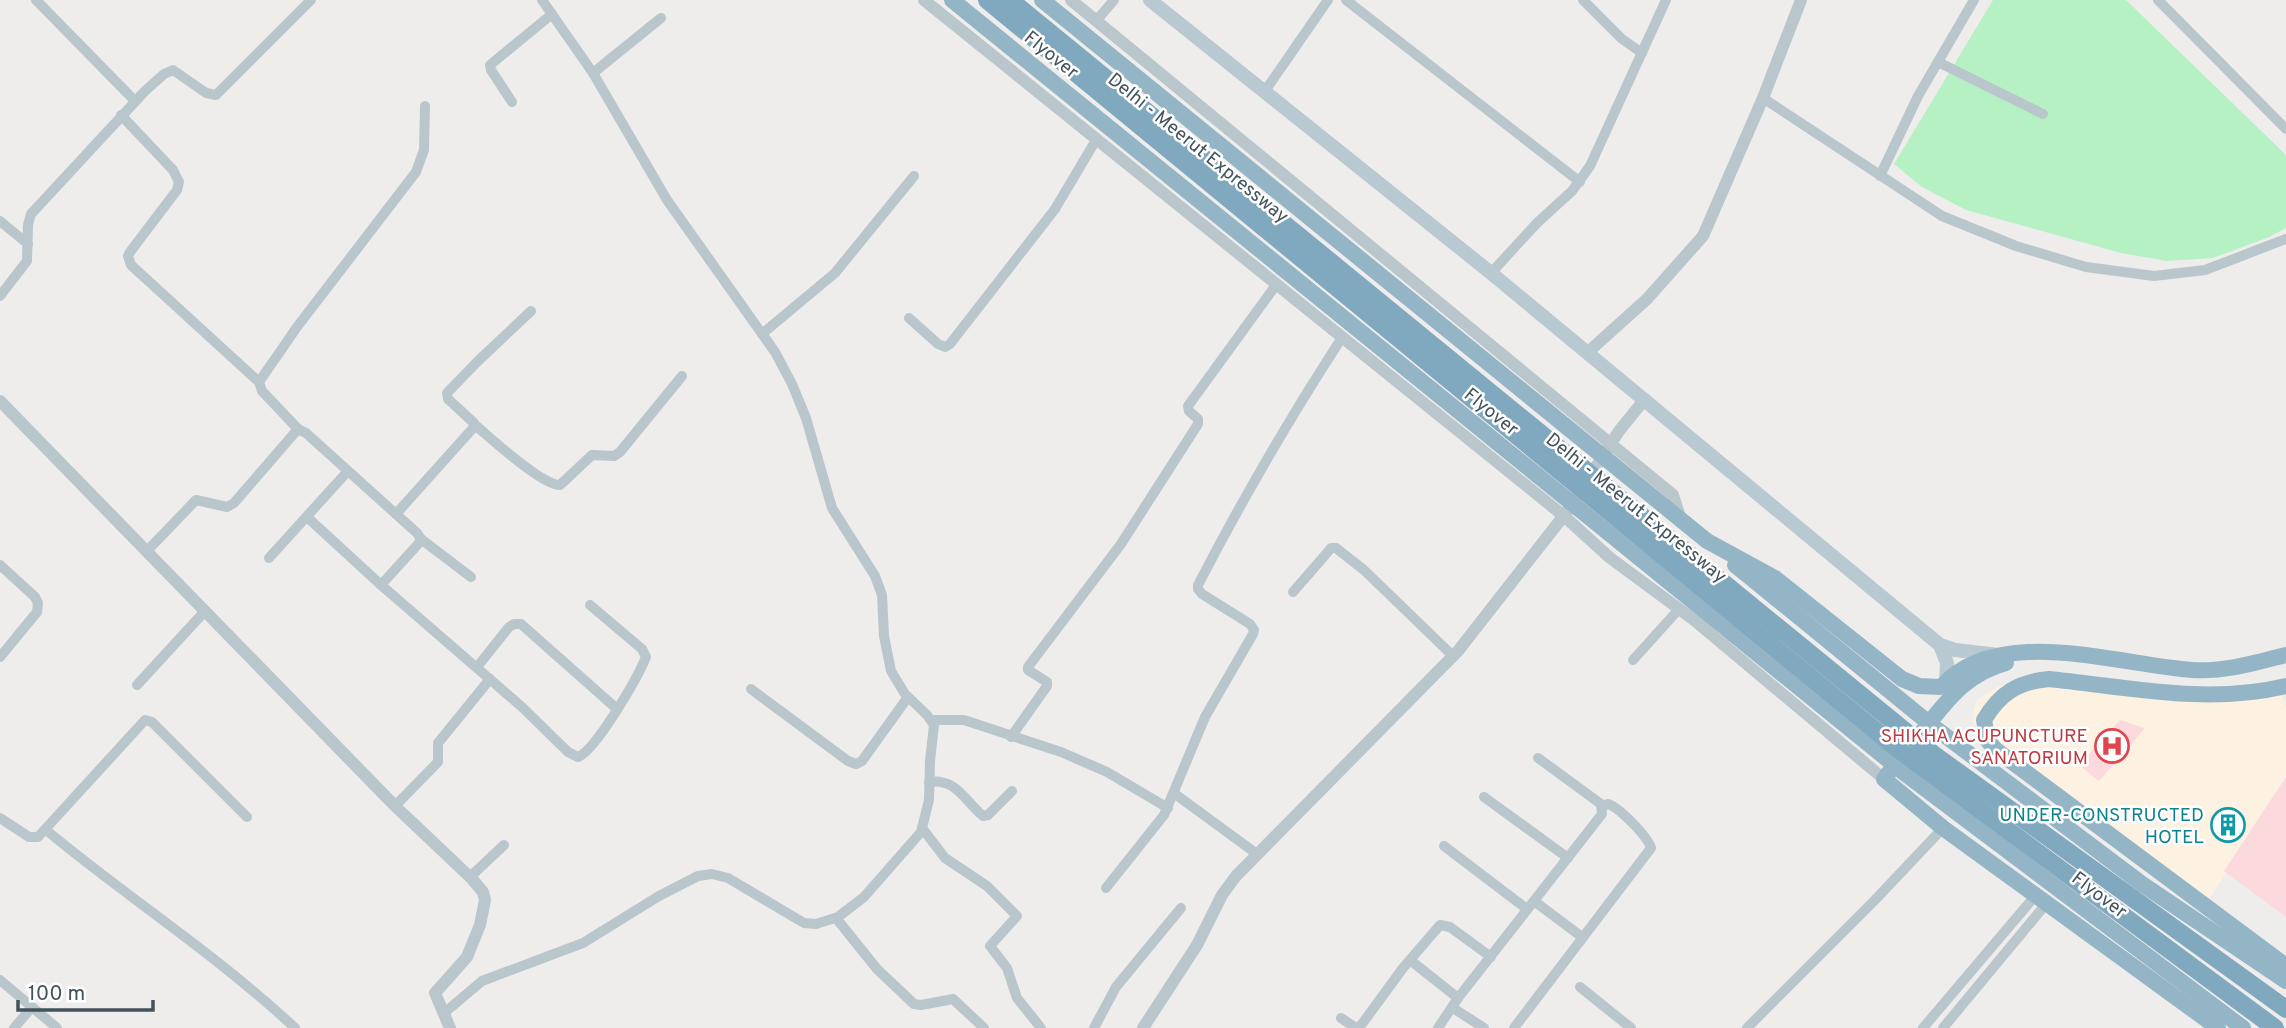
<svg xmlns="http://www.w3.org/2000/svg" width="2286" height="1028" font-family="Overpass,sans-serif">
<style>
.commercial{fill:#fdf1e2}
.medical{fill:#fcd9dc}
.green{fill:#b6f1c3}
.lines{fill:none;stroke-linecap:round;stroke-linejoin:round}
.minor{stroke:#b9c7cd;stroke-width:10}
.tertiary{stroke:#b9c7cd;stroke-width:12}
.secondary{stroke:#b8c9d2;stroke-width:14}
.trunk{stroke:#94b5c6;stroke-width:16}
.motorway{stroke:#80a9bf;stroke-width:18}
.labels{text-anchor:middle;stroke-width:5;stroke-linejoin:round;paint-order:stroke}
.street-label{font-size:19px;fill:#43535b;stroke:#fff}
.health-label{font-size:19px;fill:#be3a42;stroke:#fff;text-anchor:end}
.culture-label{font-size:19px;fill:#0d838f;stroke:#fff;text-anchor:end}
</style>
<rect width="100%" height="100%" fill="#efecec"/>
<polygon class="commercial" points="2021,685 2200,701 2280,690 2286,708 2286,780 2207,902 1985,738 1972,720 1976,701 1999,686"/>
<g class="medical">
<polygon points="2120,720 2145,728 2099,781 2079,765"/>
<polygon points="2286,777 2286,917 2224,871"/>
</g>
<polygon class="green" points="1993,0 2126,0 2286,155 2286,228 2269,237 2213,258 2167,261 2121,253 1966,210 1922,187 1894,164"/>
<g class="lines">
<g class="minor">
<polyline points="36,0 135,101"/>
<polyline points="1346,0 1580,182"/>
<polyline points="1583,0 1622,39 1642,53"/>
<polyline points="2158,0 2286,129"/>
<polyline points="1096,21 1114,0"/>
<polyline points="1938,62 2043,114"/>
<polyline points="593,73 661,18"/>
<polyline points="1265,91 1328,0"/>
<polyline points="1763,98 1942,216 2016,246 2086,267 2154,276 2205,270 2286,239"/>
<polyline points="512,102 491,70 490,65 552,14"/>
<polyline points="425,106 424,150 416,172 297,327 259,382 262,391 298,429 306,433 417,533 421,539 471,577"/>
<polyline points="121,115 173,170 179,182 177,190 130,252 128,256 131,265 259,382"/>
<polyline points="1880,176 1918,96 1974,0"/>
<polyline points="0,221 28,244"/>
<polyline points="1491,273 1537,223 1572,191 1590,166 1666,0"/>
<polyline points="0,296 27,261 28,225 31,214 145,91 164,74 173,70 206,93 216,95 311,0"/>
<polyline points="909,318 938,344 945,347 950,344 1055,209 1096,140"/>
<polyline points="762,334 835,273 914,176"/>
<path d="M475,425C491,438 541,485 560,485L592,455L614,456L620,452L682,376"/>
<polyline points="396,514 474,427 474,423 448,399 447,393 478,361 531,311"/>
<path d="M307,517L381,585L522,707L568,752L578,757C596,750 638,677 646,657L642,649L590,605"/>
<polyline points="146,552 196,500 227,507 234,503 298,429"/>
<polyline points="269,558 347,472"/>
<polyline points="381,585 419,543 421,539"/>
<polyline points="1293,592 1326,554 1331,548 1336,548 1364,570 1453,656"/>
<polyline points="0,657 37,612 38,603 35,597 0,565"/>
<polyline points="1633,660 1679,609"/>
<polyline points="477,667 509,627 514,624 521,624 617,709"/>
<polyline points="137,685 205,611"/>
<polyline points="751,689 848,761 856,764 862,761 908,697"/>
<polyline points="933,720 964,720 1061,752 1107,772 1168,808"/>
<polyline points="1011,737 1047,686 1047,682 1028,670 1028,667 1121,544 1198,424 1198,419 1189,411 1188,406 1276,285"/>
<path d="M929,782C956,778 964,800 983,816L988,815L1012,791"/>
<polyline points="1175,794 1257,854"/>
<polyline points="1484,797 1568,858"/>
<polyline points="395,806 438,762 438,743 490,679"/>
<polyline points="0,818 29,837 38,837 145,720 152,722 247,817"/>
<polyline points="922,828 945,858 987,886 1017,916 990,946 1007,968 1017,998 1041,1028"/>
<path d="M46,830C128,898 217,955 295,1028"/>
<polyline points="1444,846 1527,909"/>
<polyline points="470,877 504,845"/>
<path d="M1106,888L1164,815L1205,717L1253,634L1254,630L1250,624L1202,594L1198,589V585C1242,500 1289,419 1341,339"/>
<polyline points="1534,901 1582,937"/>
<polyline points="836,918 877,969 914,1004 921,1005 953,999 984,1028"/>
<polyline points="1410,960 1458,998"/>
<polyline points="0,980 57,1028"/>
<polyline points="1580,987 1631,1028"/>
<polyline points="1453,1008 1484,1028"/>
<polyline points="443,1014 482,981 583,943 659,896 698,876 712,874 728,878 804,923 816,924 838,917 864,897 921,832 929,800 930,761 934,725 927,715 905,694 891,671 884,636 882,595 875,576 832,508 806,418 792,384 775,352 667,200 593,73 542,0"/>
<polyline points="1341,1018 1356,1028"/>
<polyline points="14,1028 32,1007"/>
<polyline points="1094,1028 1116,987 1181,908"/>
<polyline points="1359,1028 1403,968 1440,925 1450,927 1491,957"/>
<polyline points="1438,1028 1458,998 1602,814 1601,804 1538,758"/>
<path d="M1514,1028L1651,848C1648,837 1620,808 1608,804L1602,806"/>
<polyline points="1747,1028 1874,901 1943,828"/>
<polyline points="1923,1028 2035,896"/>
<polyline points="1943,1028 2046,904"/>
</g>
<g class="tertiary">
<polyline points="924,0 1564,516 1609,557 1694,620 1884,779"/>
<polyline points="1071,0 1673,495 1681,520"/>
<polyline points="1587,353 1647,299 1703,236 1763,98 1801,0"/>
<polyline points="0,401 395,806 472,879 483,892 485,900 480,925 467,957 435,993 450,1028"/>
<polyline points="1143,1028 1197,945 1222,895 1236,876 1458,651 1569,509 1619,431 1645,399"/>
</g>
<g class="secondary">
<polyline points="1150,0 1491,273 1940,645 1955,650 1999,655"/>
<polyline points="1940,645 1947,663 1946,682"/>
</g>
<g class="trunk">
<polyline points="952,0 1903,772 2243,1028"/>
<path d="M1042,0L1707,541L1775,578L1902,679L1919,686L1941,687C1998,623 2118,665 2192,670C2223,672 2255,663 2286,655"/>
<polyline points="1735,565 1935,728 2142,884 2286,981"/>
<path d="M2286,686C2207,705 2128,687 2049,679C2018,682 2000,693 1984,720L1988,741L1996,750L2286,966"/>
<path d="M1922,732C1947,701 1965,674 2006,663"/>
<polyline points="1901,757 1884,779 1943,828 2218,1028"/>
</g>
<g class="motorway">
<polyline points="987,0 1898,749 2275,1028"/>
<polyline points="1010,0 1933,754 2286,1009"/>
</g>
</g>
<defs>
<g id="hospital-ring" transform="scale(1.75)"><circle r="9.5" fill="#fff" stroke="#e0444e" stroke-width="1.5"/><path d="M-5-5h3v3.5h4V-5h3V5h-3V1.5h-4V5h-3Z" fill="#e0444e"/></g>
<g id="building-ring" transform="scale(1.75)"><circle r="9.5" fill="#fff" stroke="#0f9aa8" stroke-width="1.5"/><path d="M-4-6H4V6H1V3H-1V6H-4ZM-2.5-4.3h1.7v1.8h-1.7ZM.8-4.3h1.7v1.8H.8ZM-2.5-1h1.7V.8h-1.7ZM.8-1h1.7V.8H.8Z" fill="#0f9aa8"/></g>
</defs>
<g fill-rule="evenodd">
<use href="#hospital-ring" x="2112" y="746"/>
<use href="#building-ring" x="2228" y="825"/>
</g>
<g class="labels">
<g class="street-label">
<text transform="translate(1052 54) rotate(39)" y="7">Flyover</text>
<text transform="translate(1199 147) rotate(39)" y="7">Delhi - Meerut Expressway</text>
<text transform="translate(1492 411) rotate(39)" y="7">Flyover</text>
<text transform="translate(1637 507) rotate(39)" y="7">Delhi - Meerut Expressway</text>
<text transform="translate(2100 894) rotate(37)" y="7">Flyover</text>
</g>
<g class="health-label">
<text x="2088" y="742">SHIKHA ACUPUNCTURE<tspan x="2088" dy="22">SANATORIUM</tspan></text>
</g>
<g class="culture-label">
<text x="2204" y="821">UNDER-CONSTRUCTED<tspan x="2204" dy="22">HOTEL</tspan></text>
</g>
</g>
<path d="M18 1000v10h135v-10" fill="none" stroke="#43535b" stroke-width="3.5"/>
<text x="28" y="1000" font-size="21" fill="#43535b" stroke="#ffffff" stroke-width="5" paint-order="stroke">100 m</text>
</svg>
